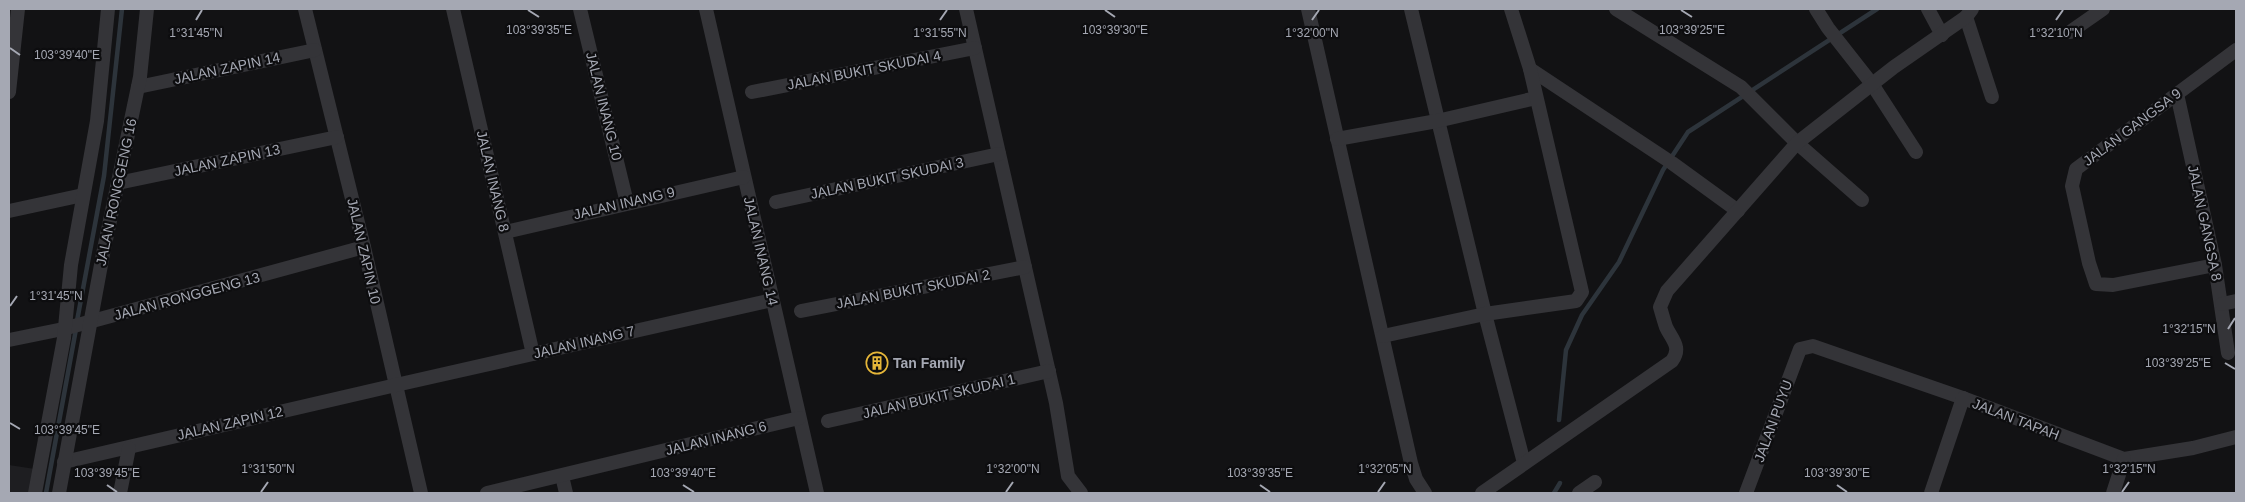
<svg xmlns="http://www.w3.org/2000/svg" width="2245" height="502" font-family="Arial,sans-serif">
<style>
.built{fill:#1e1e21}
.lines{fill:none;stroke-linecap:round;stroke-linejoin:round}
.stream{stroke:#2d343b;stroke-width:4.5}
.minor{stroke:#343438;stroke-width:14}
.ticks{fill:none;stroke:#a5a8b3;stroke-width:2}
.labels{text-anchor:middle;stroke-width:4.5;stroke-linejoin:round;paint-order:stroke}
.street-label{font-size:14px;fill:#a5a8b3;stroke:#0d0d0f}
.poi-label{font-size:14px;font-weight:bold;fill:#a5a8b3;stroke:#0d0d0f;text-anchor:start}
.ticks-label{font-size:12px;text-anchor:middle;fill:#a5a8b3;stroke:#0d0d0f;stroke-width:4.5;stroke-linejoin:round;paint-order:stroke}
</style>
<rect width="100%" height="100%" fill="#121214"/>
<polygon class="built" points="9,465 35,469 31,493 9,493"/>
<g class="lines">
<g class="stream">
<polyline points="77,321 104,176 122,9"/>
<polyline points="1559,420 1566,350 1582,315 1619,262 1663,170 1688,132 1877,9"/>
<polyline points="46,493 76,329"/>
<polyline points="1554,493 1560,483"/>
</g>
<g class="minor">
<polyline points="305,9 364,247 421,493"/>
<polyline points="453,9 533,354"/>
<polyline points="580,9 627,203"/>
<polyline points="706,9 817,493"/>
<polyline points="966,9 1056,403 1068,476 1081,493"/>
<polyline points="1308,9 1411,463 1416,479 1425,493"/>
<polyline points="1411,9 1485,314 1524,463"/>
<polyline points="1616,9 1741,87 1797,143 1862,200"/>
<polyline points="1816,9 1828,28 1872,84 1916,152"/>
<polyline points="1928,9 1942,35"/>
<polyline points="1966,17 1992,97"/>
<polyline points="2070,32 2103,9"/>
<polyline points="1530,69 1672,163 1738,211"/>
<polyline points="138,87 315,50"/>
<polyline points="9,92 18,9"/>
<polyline points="752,92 975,48"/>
<polyline points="2177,94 2215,265 2228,353"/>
<polyline points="1337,139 1437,121 1536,98"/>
<polyline points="118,183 337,137"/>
<polyline points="776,202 999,154"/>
<polyline points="9,211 83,195"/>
<polyline points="505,232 744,177"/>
<polyline points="2215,265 2113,285 2096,284 2089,263 2072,186 2076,169 2236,50"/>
<polyline points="2222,304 2236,301"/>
<polyline points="801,311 1025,267"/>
<polyline points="1383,336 1485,314 1576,301 1582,292 1530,69 1511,9"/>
<polyline points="9,340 63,329 364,247"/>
<polyline points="828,421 1049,371"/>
<polyline points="64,462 396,385 772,300"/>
<polyline points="562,476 566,493"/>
<polyline points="35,493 64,338 71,265 97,121 108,9"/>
<polyline points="59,493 103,254 140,77 147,9"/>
<polyline points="120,493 129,448"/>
<polyline points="487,493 799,418"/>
<path d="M1482,493L1672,361C1682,347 1672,340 1666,327C1664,321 1662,314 1660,307L1667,291L1797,143L1894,67L1966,17L1972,9"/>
<polyline points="1579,493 1595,482"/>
<polyline points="1746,493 1800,349 1813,346 1963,398 2124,459 2193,448 2236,437"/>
<polyline points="1931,493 1963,398"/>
<polyline points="2113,493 2124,459"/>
</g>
</g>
<path class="ticks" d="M528,10L539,17M1105,10L1115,17M1681,10L1692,17M196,20L202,10M940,20L947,10M1312,20L1319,10M2056,20L2063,10M10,48L20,55M10,306L17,296M2228,329L2235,318M2225,363L2235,369M10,423L20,429M107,485L117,492M683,485L694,492M1260,485L1270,492M1837,485L1847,492M261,492L268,482M1006,492L1013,482M1378,492L1385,482M2122,492L2129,482"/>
<defs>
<g id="building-ring" transform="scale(1.125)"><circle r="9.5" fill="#0d0d0f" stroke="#e5b639" stroke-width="1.5"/><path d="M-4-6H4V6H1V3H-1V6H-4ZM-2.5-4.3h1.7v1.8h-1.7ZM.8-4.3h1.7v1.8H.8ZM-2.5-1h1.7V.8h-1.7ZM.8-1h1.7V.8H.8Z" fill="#e5b639"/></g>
</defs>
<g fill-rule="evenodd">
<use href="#building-ring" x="877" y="363"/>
</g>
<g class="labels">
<g class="street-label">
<text transform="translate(227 68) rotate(-12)" y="5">JALAN ZAPIN 14</text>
<text transform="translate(864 70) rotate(-11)" y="5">JALAN BUKIT SKUDAI 4</text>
<text transform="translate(604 106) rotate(76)" y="5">JALAN INANG 10</text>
<text transform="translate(2132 127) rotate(-37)" y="5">JALAN GANGSA 9</text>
<text transform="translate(227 160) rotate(-12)" y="5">JALAN ZAPIN 13</text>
<text transform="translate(887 178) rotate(-12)" y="5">JALAN BUKIT SKUDAI 3</text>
<text transform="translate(493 181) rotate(77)" y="5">JALAN INANG 8</text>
<text transform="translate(116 192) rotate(-78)" y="5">JALAN RONGGENG 16</text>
<text transform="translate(624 203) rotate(-13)" y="5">JALAN INANG 9</text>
<text transform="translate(2205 223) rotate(78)" y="5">JALAN GANGSA 8</text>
<text transform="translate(364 251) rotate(77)" y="5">JALAN ZAPIN 10</text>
<text transform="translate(761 251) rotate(77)" y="5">JALAN INANG 14</text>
<text transform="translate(913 289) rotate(-11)" y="5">JALAN BUKIT SKUDAI 2</text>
<text transform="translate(187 296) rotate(-15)" y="5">JALAN RONGGENG 13</text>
<text transform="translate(584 342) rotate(-13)" y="5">JALAN INANG 7</text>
<text transform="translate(939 396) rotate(-13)" y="5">JALAN BUKIT SKUDAI 1</text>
<text transform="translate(2016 419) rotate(21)" y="5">JALAN TAPAH</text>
<text transform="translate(1773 421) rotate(-70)" y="5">JALAN PUYU</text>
<text transform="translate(230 423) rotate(-13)" y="5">JALAN ZAPIN 12</text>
<text transform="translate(716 438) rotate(-14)" y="5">JALAN INANG 6</text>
</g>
<g class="poi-label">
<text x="893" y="368">Tan Family</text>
</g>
</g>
<g class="ticks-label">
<text x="539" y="34">103°39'35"E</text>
<text x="1115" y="34">103°39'30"E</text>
<text x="1692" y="34">103°39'25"E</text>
<text x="1312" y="37">1°32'00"N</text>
<text x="2056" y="37">1°32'10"N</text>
<text x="196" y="37">1°31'45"N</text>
<text x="940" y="37">1°31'55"N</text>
<text x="67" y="59">103°39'40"E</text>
<text x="56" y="300">1°31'45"N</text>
<text x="2189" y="333">1°32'15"N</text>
<text x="2178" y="367">103°39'25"E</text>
<text x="67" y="434">103°39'45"E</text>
<text x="268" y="473">1°31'50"N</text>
<text x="1013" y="473">1°32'00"N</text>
<text x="1385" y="473">1°32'05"N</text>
<text x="2129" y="473">1°32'15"N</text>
<text x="107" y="477">103°39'45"E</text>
<text x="683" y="477">103°39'40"E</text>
<text x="1260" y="477">103°39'35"E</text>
<text x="1837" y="477">103°39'30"E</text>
</g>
<rect width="2245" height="502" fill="none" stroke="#a5a8b3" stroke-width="20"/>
</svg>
